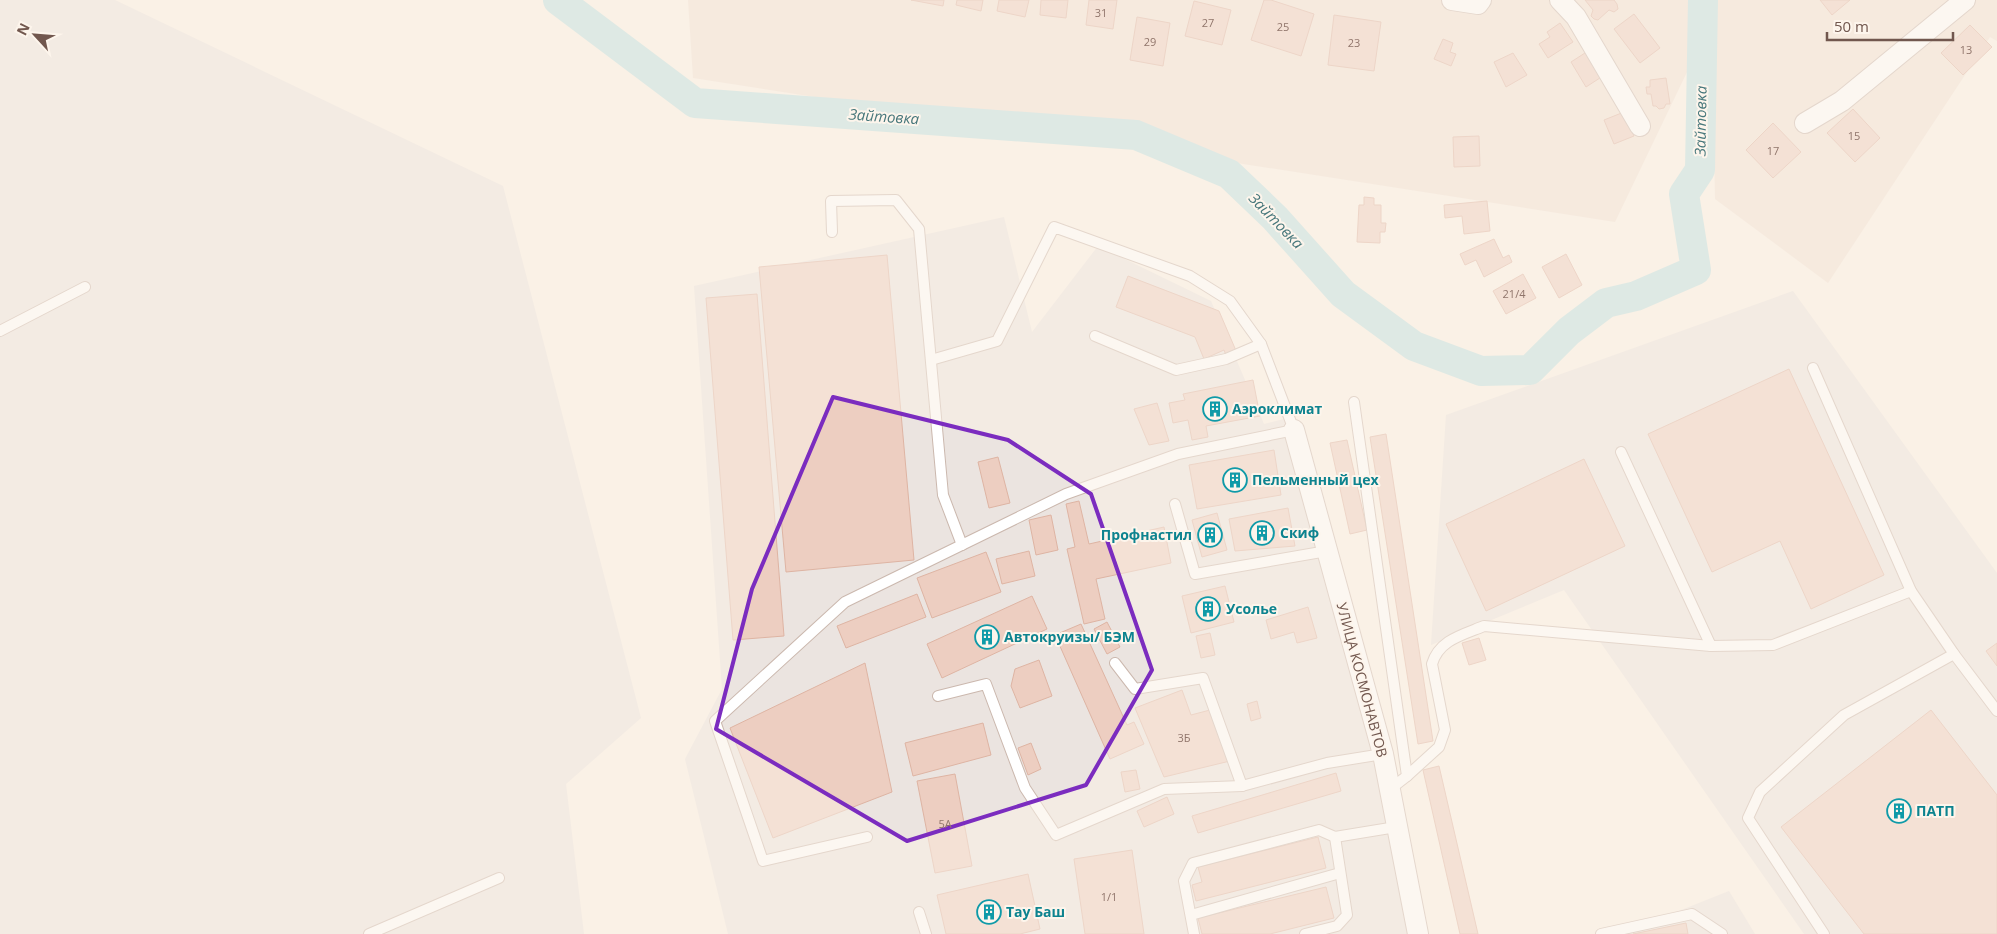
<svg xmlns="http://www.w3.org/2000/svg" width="1997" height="934" font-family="'Open Sans',sans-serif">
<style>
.residential{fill:#f1e2d6}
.industrial{fill:#ebe4e0}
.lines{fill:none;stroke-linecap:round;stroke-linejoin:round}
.river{stroke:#bde0e2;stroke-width:30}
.building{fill:#edcec1;stroke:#deb4a3}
.lane-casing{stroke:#cbb8ae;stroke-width:12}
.street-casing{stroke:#cbb8ae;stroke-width:22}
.lane{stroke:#fff;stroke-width:10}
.street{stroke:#fff;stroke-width:20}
.marked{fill:none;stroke:#7b2cbf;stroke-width:4;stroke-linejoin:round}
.labels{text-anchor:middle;stroke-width:4;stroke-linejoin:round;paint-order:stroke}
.number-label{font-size:11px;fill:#90756b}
.culture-label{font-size:14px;font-weight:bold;fill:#0d838f;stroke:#fdf5ec;text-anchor:start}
.street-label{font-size:14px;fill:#71574e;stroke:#fdf5ec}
.water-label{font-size:15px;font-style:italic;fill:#47777b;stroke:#fdf5ec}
</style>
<rect width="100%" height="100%" fill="#faf1e6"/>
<polygon class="residential" points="688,0 1997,0 1997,41 1990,37 1828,283 1715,199 1712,20 1615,222 693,78"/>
<g class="industrial">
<polygon points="0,0 115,0 503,186 641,718 566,784 584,934 0,934"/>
<polygon points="1004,217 1032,332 1098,246 1211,301 1264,424 1292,417 1378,780 1410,934 728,934 685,759 722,689 694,286"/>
<polygon points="1793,291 1997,573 1997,934 1804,934 1564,590 1431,645 1446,415"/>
<polygon points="1729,891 1755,934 1621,934"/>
</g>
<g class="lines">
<polyline class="river" points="558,0 695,103 1136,135 1229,174 1275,218 1343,294 1414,346 1481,371 1530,370 1569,331 1606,303 1636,296 1696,270 1684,194 1700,170 1703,0"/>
</g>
<g class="building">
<polygon points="911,0 944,0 943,6"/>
<polygon points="957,0 983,0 981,11 956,5"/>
<polygon points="999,0 1029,0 1025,17 997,11"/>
<polygon points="1041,0 1068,0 1066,18 1040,15"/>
<polygon points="1089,0 1117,0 1113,29 1086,25"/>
<polygon points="1264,0 1271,0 1314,14 1301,56 1251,40"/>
<polygon points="1585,0 1614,0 1617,4 1618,9 1614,12 1609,10 1598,20 1594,19 1591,16 1593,10"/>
<polygon points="1820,0 1850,0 1832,15"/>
<polygon points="1194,1 1231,10 1222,45 1185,36"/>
<polygon points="1634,14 1660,48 1640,63 1614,29"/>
<polygon points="1334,15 1381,22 1374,71 1328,65"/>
<polygon points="1137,17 1170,23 1163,66 1130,60"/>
<polygon points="1560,23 1573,42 1548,58 1539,44 1550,37 1547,32"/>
<polygon points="1970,25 1992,47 1963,75 1941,53"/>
<polygon points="1443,39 1453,43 1450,52 1456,54 1451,66 1434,59"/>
<polygon points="1588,51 1603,76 1586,87 1571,62"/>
<polygon points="1513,53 1527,75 1506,87 1494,62"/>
<polygon points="1666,78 1670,104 1666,104 1664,108 1659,109 1656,106 1653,106 1651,94 1647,94 1646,87 1650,87 1650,80"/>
<polygon points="1853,109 1880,138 1855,162 1827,133"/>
<polygon points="1624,112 1634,136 1614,144 1604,120"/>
<polygon points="1773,123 1801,152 1773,178 1746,150"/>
<polygon points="1479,136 1480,166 1454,167 1453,137"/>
<polygon points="1364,197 1374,198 1374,205 1381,205 1381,223 1386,223 1385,232 1380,232 1380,243 1357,242 1359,205 1364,205"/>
<polygon points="1487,201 1490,231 1464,234 1462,216 1445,218 1444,205"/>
<polygon points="1494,239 1503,258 1509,255 1512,262 1484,277 1476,260 1465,265 1460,254"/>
<polygon points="1566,254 1582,285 1559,298 1542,267"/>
<polygon points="887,255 914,560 786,572 759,267"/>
<polygon points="1523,274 1536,298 1506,314 1493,291"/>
<polygon points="1128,276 1219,311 1237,353 1227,358 1224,350 1204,359 1195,337 1116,307"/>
<polygon points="757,294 784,636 733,640 706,298"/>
<polygon points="1789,369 1884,575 1811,609 1780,541 1712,572 1648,434"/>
<polygon points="1253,380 1260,416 1206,426 1208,437 1192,440 1188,420 1173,423 1169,403 1185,400 1183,394"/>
<polygon points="1157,403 1169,441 1149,445 1134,409"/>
<polygon points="1386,434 1433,741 1418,744 1370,437"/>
<polygon points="1347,440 1367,530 1350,534 1330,443"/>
<polygon points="1274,450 1281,495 1197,509 1189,465"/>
<polygon points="998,457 1010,503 989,508 978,462"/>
<polygon points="1584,459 1625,546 1486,611 1446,524"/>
<polygon points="1079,501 1089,544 1164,527 1171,563 1096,579 1105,619 1084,624 1067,549 1075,547 1066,504"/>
<polygon points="1288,508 1295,546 1235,551 1229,519"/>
<polygon points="1217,513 1227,550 1202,557 1192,520"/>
<polygon points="1051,515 1058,550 1036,555 1029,520"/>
<polygon points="1029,551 1035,576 1002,584 996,559"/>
<polygon points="986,552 1001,592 932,618 917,578"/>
<polygon points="1225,586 1234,622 1191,633 1182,596"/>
<polygon points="917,594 926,617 846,648 837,626"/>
<polygon points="1032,596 1047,629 942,678 927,644"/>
<polygon points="1308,607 1317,638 1297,643 1294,632 1271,639 1266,620"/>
<polygon points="1107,622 1120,647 1107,654 1094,629"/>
<polygon points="1081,624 1127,725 1134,722 1144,744 1110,759 1055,635"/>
<polygon points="1210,633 1215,655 1201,658 1196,636"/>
<polygon points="1479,638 1486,660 1469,665 1462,643"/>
<polygon points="1997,643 1997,666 1986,651"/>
<polygon points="1039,660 1052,696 1020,708 1011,686 1015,669"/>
<polygon points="865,663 892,792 773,838 730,728"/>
<polygon points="1182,690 1191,715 1210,710 1230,761 1164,777 1135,708"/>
<polygon points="1257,701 1261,718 1251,721 1247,704"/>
<polygon points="1931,710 1997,795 1997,934 1864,934 1781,827"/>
<polygon points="983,723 991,755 913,776 905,743"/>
<polygon points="1031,743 1041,769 1028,775 1018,748"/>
<polygon points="1439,766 1478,934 1460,934 1423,770"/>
<polygon points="1136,770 1140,789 1125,792 1121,772"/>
<polygon points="1336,773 1341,791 1198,833 1192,816"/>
<polygon points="955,774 972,866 935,873 917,781"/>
<polygon points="1167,797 1174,814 1144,827 1137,811"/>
<polygon points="1318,837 1326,868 1196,901 1192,885 1202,882 1198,867"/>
<polygon points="1132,850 1144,934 1085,934 1074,859"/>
<polygon points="1028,874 1040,929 1020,934 946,934 937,895"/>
<polygon points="1326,887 1334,918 1270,934 1202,934 1198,918"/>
<polygon points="1686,923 1688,934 1633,934"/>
</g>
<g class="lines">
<g class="lane-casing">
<g id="lane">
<polyline points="832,232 831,201 896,200 919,229 943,495 962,545"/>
<polyline points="0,331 85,287"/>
<polyline points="1095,336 1176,370 1226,359 1261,344"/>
<polyline points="1813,368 1911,591 1954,654"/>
<polyline points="1354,402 1407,776 1389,790"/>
<polyline points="1621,452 1711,646 1773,645 1911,591"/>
<polyline points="1175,504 1195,574 1327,551"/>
<polyline points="1115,663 1135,689 1203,678 1242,786 1327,763 1383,754"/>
<polyline points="938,696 986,684 1025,788 1056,835 1164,789 1242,786"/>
<path d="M1407,776L1439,747L1445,730L1432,664C1439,640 1462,635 1484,626L1711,646"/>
<polyline points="867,837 763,861 715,721 845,602 1066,494 1178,454 1294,430 1261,344 1230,301 1190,276 1054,227 997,341 931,360"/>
<polyline points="919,912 926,934"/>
<polyline points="1191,915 1340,873"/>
<polyline points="369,934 499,878"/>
<polyline points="1194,934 1184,881 1193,863 1319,830 1335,837 1396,827"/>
<polyline points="1305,934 1337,926 1347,915 1335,837"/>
<polyline points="1601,934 1692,914 1722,934"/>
<polyline points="1824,934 1748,818 1760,792 1844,715 1954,654 1997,711"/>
</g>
</g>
<g class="street-casing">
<g id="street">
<polyline points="1452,0 1478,4 1481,0"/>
<polyline points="1560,0 1576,17 1640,126"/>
<polyline points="1805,123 1842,101 1965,0"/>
<polyline points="1294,430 1383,754 1418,934"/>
</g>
</g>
<use href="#lane" class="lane"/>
<use href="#street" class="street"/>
</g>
<path d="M0 0H1997V934H0ZM833,397L1008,440L1091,494L1152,670L1086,785L907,841L716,729L752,589Z" fill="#faf1e6" fill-opacity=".55" fill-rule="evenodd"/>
<path class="marked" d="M833,397L1008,440L1091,494L1152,670L1086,785L907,841L716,729L752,589Z"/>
<defs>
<g id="building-ring" transform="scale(1.25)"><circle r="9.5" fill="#fdf5ec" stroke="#0f9aa8" stroke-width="1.5"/><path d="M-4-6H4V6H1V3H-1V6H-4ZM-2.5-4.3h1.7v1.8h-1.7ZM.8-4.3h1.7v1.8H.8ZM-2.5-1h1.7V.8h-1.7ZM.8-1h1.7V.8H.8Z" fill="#0f9aa8"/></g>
</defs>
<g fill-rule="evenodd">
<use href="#building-ring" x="1215" y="409"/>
<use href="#building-ring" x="1235" y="480"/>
<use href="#building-ring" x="1262" y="533"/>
<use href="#building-ring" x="1210" y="535"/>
<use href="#building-ring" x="1208" y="609"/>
<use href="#building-ring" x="987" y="637"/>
<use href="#building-ring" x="1899" y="811"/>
<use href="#building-ring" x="989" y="912"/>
</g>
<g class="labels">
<g class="number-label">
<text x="1101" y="17">31</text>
<text x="1208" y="27">27</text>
<text x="1283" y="31">25</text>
<text x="1150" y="46">29</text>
<text x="1354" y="47">23</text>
<text x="1966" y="54">13</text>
<text x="1854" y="140">15</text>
<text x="1773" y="155">17</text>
<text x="1514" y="298">21/4</text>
<text x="1184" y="742">3Б</text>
<text x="945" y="828">5А</text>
<text x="1109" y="901">1/1</text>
</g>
<g class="culture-label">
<text x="1232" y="414">Аэроклимат</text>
<text x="1252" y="485">Пельменный цех</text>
<text x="1280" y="538">Скиф</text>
<text x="1192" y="540" text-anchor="end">Профнастил</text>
<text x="1226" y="614">Усолье</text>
<text x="1004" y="642">Автокруизы/ БЭМ</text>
<text x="1916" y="816">ПАТП</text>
<text x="1006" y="917">Тау Баш</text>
</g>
<g class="street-label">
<text transform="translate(1362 680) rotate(75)" y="5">УЛИЦА КОСМОНАВТОВ</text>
</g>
<g class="water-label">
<text transform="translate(884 117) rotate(4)" y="5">Зайтовка</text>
<text transform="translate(1701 121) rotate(-89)" y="5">Зайтовка</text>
<text transform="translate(1276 221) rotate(46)" y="5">Зайтовка</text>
</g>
</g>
<g transform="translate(35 35) rotate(296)" stroke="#fdf5ec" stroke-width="4" paint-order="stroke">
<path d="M0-4L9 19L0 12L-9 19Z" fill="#71574e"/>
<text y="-8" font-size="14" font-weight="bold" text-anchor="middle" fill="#71574e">N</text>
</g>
<path d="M1827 32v8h126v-8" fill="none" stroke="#71574e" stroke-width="2.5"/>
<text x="1834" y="32" font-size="15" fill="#71574e" stroke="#fdf5ec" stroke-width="4" paint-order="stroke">50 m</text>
</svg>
